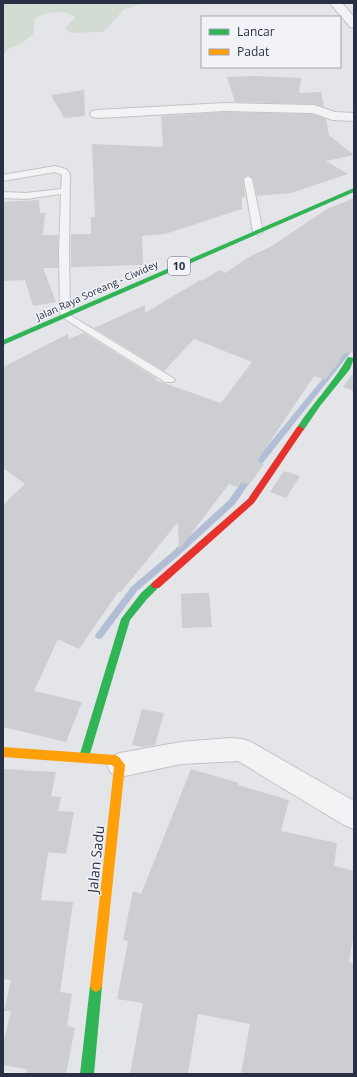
<svg xmlns="http://www.w3.org/2000/svg" width="357" height="1077" font-family="'Open Sans',sans-serif">
<style>
.green{fill:#d2dcd3}
.lines{fill:none;stroke-linecap:round;stroke-linejoin:round}
.stream{fill:#b1bed4;fill-rule:evenodd}
.building{fill:#cdced2}
.lane-casing{stroke:#c1c3c6;stroke-width:2}
.street-casing{stroke:#c1c3c6;stroke-width:2}
.lane{fill:#f2f3f5;fill-rule:evenodd}
.street{fill:#f2f3f5;fill-rule:evenodd}
.fast{fill:#30b455;fill-rule:evenodd}
.slow{fill:#ff9f0a;fill-rule:evenodd}
.jam{fill:#e5322d;fill-rule:evenodd}
.labels{text-anchor:middle;stroke-width:3;stroke-linejoin:round;paint-order:stroke}
.far-street-label{font-size:10px;fill:#293043;stroke:#f1f3f8}
.shield{fill:#f1f3f8;stroke:#656a79;stroke-width:1}
.shield-label{font-size:11px;font-weight:bold;fill:#293043}
.near-street-label{font-size:14px;fill:#293043;stroke:#f1f3f8}
</style>
<rect width="100%" height="100%" fill="#e3e5e8"/>
<path class="green" d="M3,3H143L123,10L106,30L101,32L71,33L65,28L76,17C66,9 44,11 35,19L33,34L22,43L8,49L3,55Z"/>
<g class="lines">
<polygon class="stream" points="354,342 354,348 262,464 235,504 177,557 137,591 102,638 99,639 96,638 95,636 96,634 131,587 171,553 229,500 256,460 352,343"/>
</g>
<g class="building">
<polygon points="252,76 301,78 299,93 321,92 324,107 314,104 235,102 227,77"/>
<polygon points="84,90 85,116 64,118 51,95"/>
<polygon points="225,112 312,114 326,119 329,135 354,155 326,161 348,174 291,193 257,196 253,179 247,175 243,179 245,197 242,197 242,209 165,234 142,236 143,265 71,267 71,234 91,234 91,217 95,217 92,144 163,147 161,116"/>
<polygon points="354,198 354,352 351,352 343,354 338,364 325,380 314,376 257,461 264,464 249,485 240,482 237,487 229,484 179,550 178,522 121,592 119,591 79,649 58,639 34,691 82,702 66,742 3,727 3,505 25,484 3,468 3,367 68,334 69,339 84,333 157,379 155,380 221,403 252,362 194,339 164,371 94,328 145,305 145,313 200,280 201,281 220,270 225,273 249,257 272,246 327,209"/>
<polygon points="39,200 40,213 45,213 43,235 58,235 58,268 43,268 56,302 33,306 25,280 3,281 3,202"/>
<polygon points="354,372 354,391 343,387"/>
<polygon points="284,471 300,476 286,498 270,492"/>
<polygon points="198,593 209,593 212,627 182,628 181,594"/>
<polygon points="142,709 164,713 155,745 143,747 132,745"/>
<polygon points="3,769 56,772 51,796 61,797 58,811 74,812 66,854 48,852 41,900 73,902 60,992 72,994 67,1026 75,1028 66,1074 26,1074 27,1069 3,1065 3,1044 11,1011 4,1011 11,980 3,979"/>
<polygon points="191,769 239,783 238,785 289,800 281,831 337,843 334,866 354,871 354,933 349,962 354,963 354,1074 241,1074 250,1024 198,1014 188,1074 130,1074 143,1003 117,999 128,941 123,940 133,891 141,894"/>
</g>
<g class="lines">
<g class="lane-casing">
<g id="lane">
<polygon points="55,166 66,169 70,174 69,251 70,315 173,378 175,380 173,382 165,382 60,316 59,251 61,194 26,199 3,198 3,192 26,193 61,189 62,175 55,172 3,181 3,175"/>
<polygon points="248,176 252,179 263,232 258,235 253,232 244,179"/>
</g>
</g>
<g class="street-casing">
<g id="street">
<polygon points="330,3 342,3 354,17 354,28 350,27"/>
<polygon points="225,103 314,105 335,112 354,113 354,121 333,120 312,113 225,111 97,118 92,117 90,114 92,111 97,110"/>
<polygon points="230,738 242,739 251,742 354,801 354,829 344,825 238,761 181,764 120,777 111,773 107,765 111,757 120,753 181,742"/>
</g>
</g>
<use href="#lane" class="lane"/>
<use href="#street" class="street"/>
<g class="fast">
<polygon points="354,188 354,192 3,345 3,340"/>
<path d="M348,357L354,358L350,369L320,406L303,431H297L296,429C312,404 333,383 348,357Z"/>
<polygon points="156,581 159,582 161,585 147,599 130,620 89,757 88,760 84,762 80,760 79,757 121,619 141,593 153,582"/>
<polygon points="96,980 100,982 102,986 94,1074 80,1074 90,986 92,982"/>
</g>
<polygon class="slow" points="3,747 115,755 119,757 125,765 102,986 100,990 96,992 92,990 90,986 114,767 112,765 3,757"/>
<polygon class="jam" points="300,426 304,429 254,503 159,588 153,588 151,585 153,582 248,499 297,427"/>
</g>
<g class="labels">
<g class="far-street-label">
<text transform="translate(97 290) rotate(-24)" y="4">Jalan Raya Soreang - Ciwidey</text>
</g>
<rect class="shield" x="168" y="257" width="22" height="18" rx="3"/>
<g class="shield-label">
<text x="179" y="270">10</text>
</g>
<g class="near-street-label">
<text transform="translate(96 859) rotate(-84)" y="5">Jalan Sadu</text>
</g>
</g>
<rect width="357" height="1077" fill="none" stroke="#293043" stroke-width="8"/>
<rect x="201" y="16" width="140" height="52" fill="#f1f3f8" stroke="#a1a5b0"/>
<rect x="209" y="29" width="20" height="6" fill="#30b455" stroke="#a1a5b0"/>
<text x="237" y="36" font-size="12" fill="#293043">Lancar</text>
<rect x="209" y="49" width="20" height="6" fill="#ff9f0a" stroke="#a1a5b0"/>
<text x="237" y="56" font-size="12" fill="#293043">Padat</text>
</svg>
